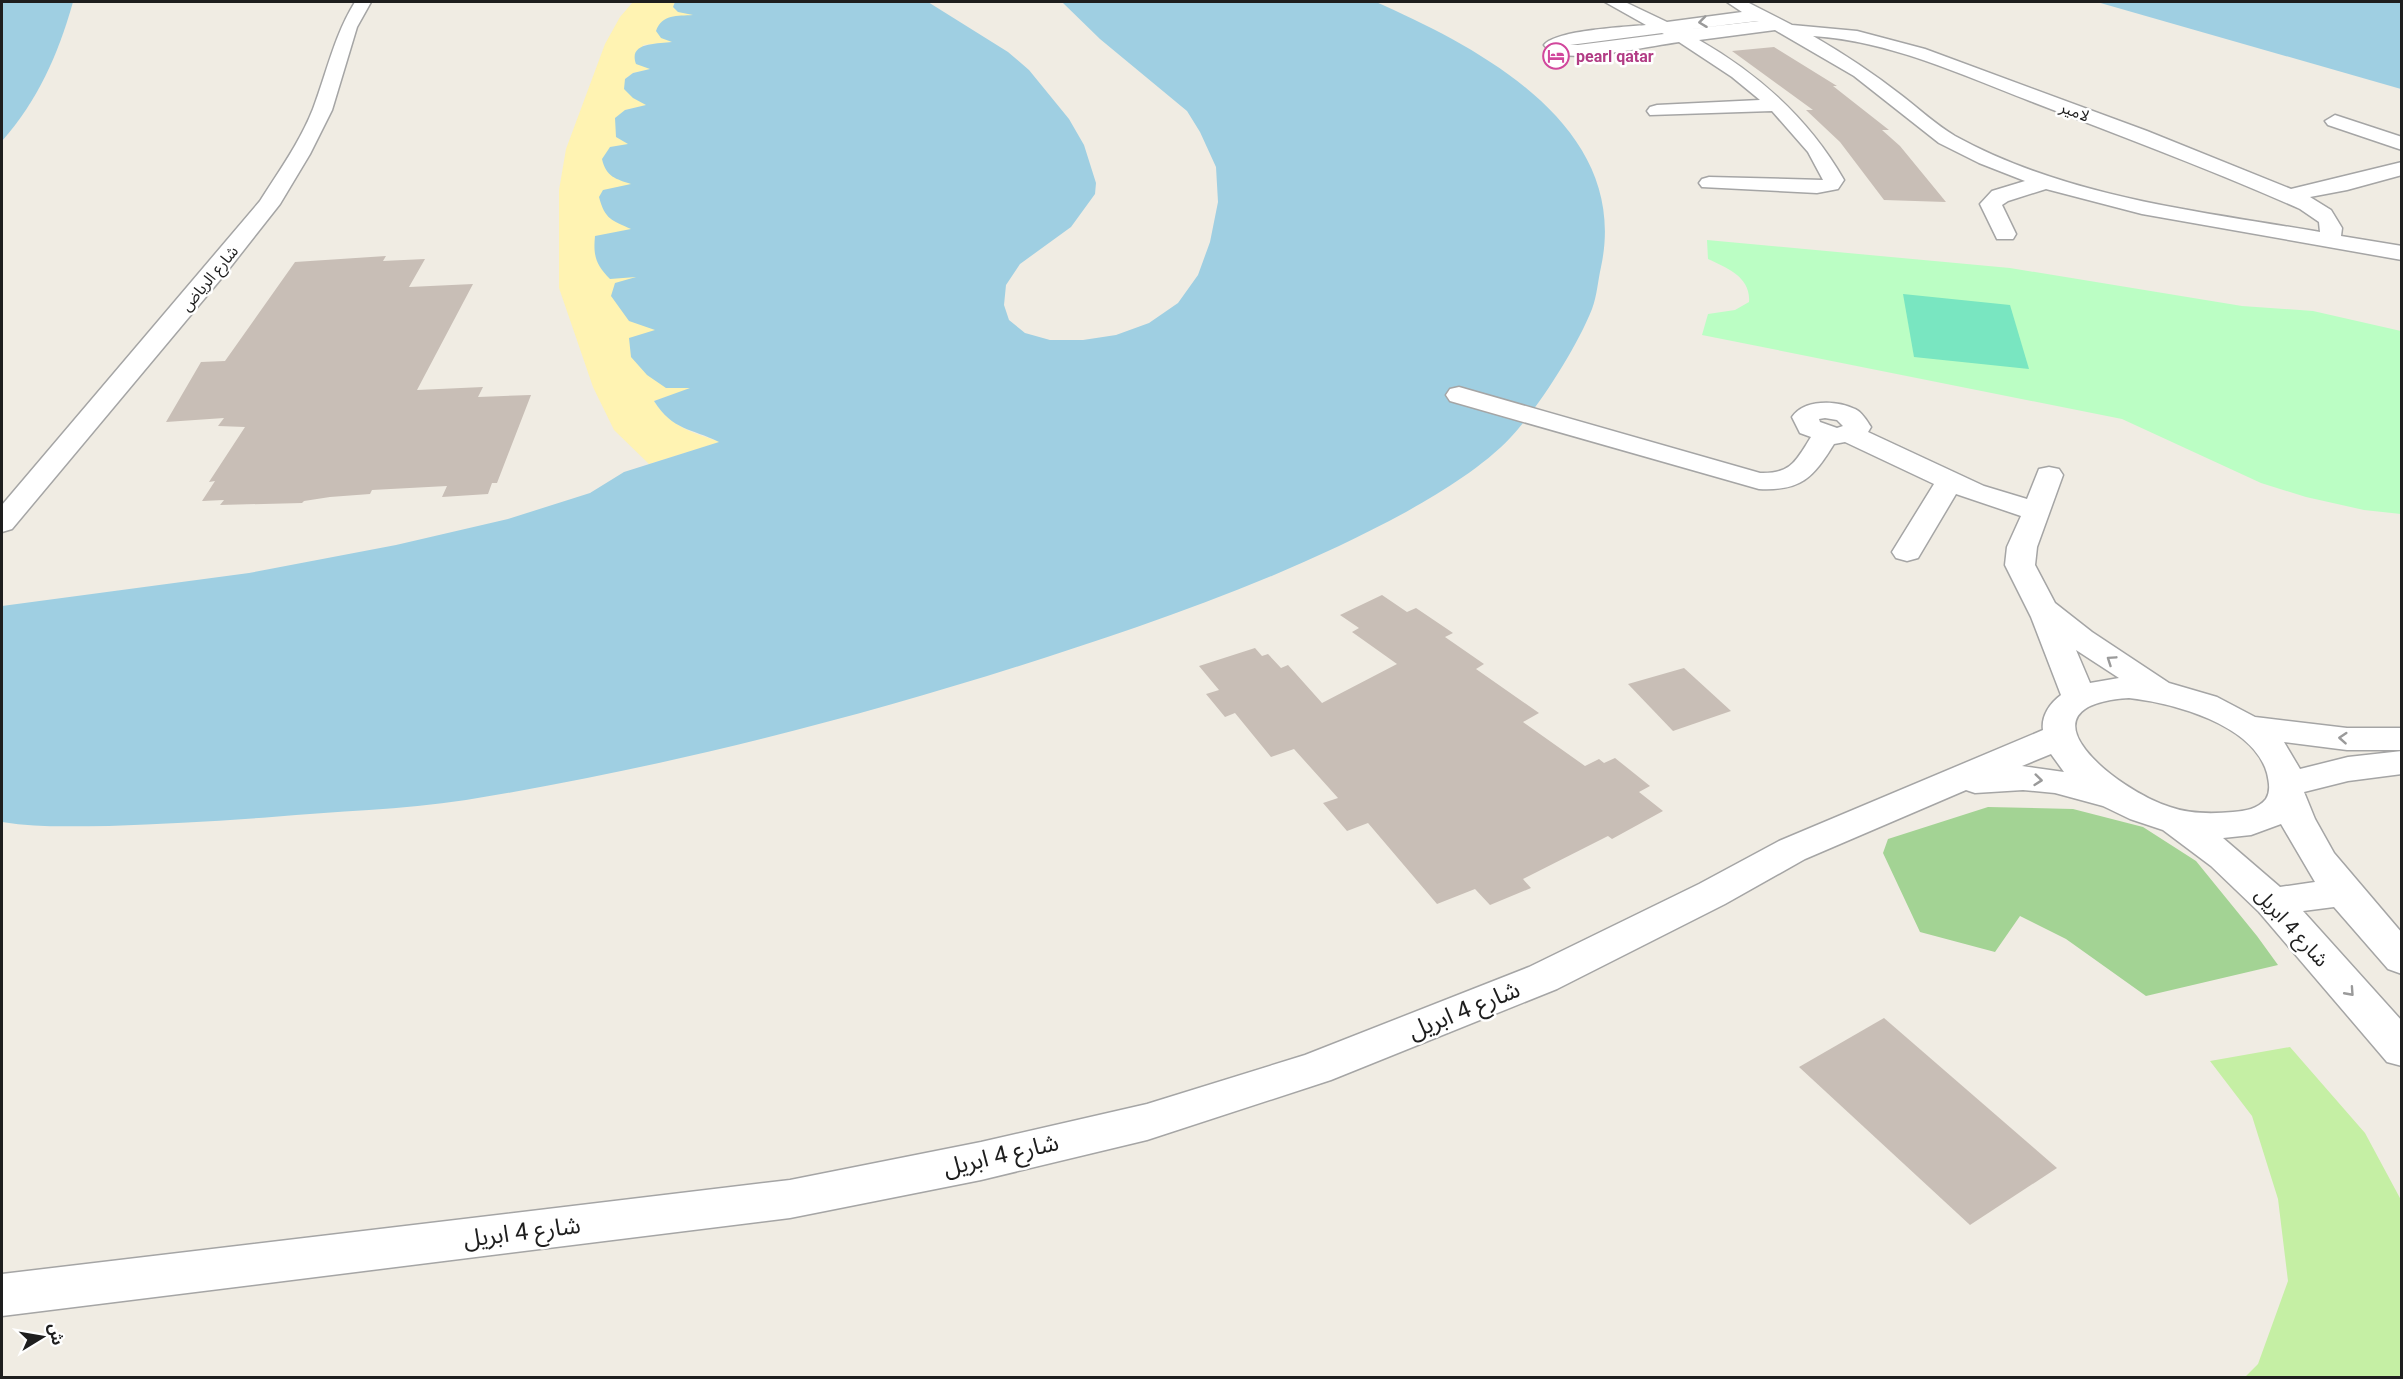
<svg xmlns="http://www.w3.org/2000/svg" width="2403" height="1379" font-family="Roboto,'Noto Sans Arabic',sans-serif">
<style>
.grass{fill:#c5efa4}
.forest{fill:#a3d394}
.sand{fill:#fff3b2}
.park{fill:#bbfec4}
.pitch{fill:#79e6c1}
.water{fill:#9fcfe2}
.building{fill:#c8beb6}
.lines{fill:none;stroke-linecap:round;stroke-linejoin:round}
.minor-casing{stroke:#a5a5a5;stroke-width:3}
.minor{fill:#fff;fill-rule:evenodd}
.oneway{stroke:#9a9a9a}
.labels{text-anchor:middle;stroke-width:5;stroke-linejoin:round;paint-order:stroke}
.far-hotel-label{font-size:16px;font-weight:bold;fill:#b23c85;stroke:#fff;text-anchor:start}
.far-street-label{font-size:16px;fill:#1e1e1e;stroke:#fff}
.street-label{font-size:20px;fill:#1e1e1e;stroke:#fff}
.near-street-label{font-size:24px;fill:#1e1e1e;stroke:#fff}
</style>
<rect width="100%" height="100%" fill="#f0ece3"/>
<polygon class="grass" points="2290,1047 2365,1133 2401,1200 2401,1377 2245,1377 2258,1364 2288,1281 2278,1199 2252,1116 2210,1061"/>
<polygon class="forest" points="1988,807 2073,809 2143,827 2196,861 2257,936 2278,965 2146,996 2066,939 2020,916 1995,952 1920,932 1883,853 1888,839"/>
<path class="sand" d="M633,2H675L673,7L696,15L674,42L643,45L651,69L633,73L625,79L647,105L625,110C635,183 628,259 656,329C664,349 681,369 693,388L654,401C671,427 693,433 721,442L649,464L614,430L593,387L559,288V190L566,149L605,44L620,17Z"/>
<path class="park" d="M1707,240L2010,268L2242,306L2313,311L2401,331V514L2364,510L2306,497L2261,483L2122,419L1702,335L1708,314L1735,310L1749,302C1751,277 1727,268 1708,259Z"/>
<polygon class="pitch" points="1903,294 2010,305 2029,369 1914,357"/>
<g class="water">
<path d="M2,2H73C58,55 38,100 2,141Z"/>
<path d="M675,2H928L1008,52L1029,70L1069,119L1084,145L1096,183L1095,194L1071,227L1020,264L1006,285L1004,305L1009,320L1025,333L1050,340H1083L1116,335L1149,323L1178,303L1198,275L1210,242L1218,202L1216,167L1200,132L1187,111L1100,39L1062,2H1376C1482,49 1631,127 1601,267C1598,280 1597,296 1592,309C1577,347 1539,407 1511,437C1483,467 1441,492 1406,512C1319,559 1230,595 1137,627C919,702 694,763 466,800C402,810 336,811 272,817C217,821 164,824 109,826C73,826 38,828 2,822V606L249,573L396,545L508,519L590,493L624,472L719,442C691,428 673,431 654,401L690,388H666L647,375L631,357L629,338L655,330L629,321L611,296L615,283L636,277L610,279C596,265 593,256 595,236L631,229C612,220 605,220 599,197L603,190L631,184C616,179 606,177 602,159L610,147L628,144L616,137L615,118L625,110L646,105L633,98L624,89L625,79L633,73L650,69L636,64C628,42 657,44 672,42L661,38L656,31C662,14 677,16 693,15L678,12L673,7Z"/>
<polygon points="2097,2 2401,2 2401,89"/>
</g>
<g class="building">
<polygon points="1774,47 1837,86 1833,86 1889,130 1882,130 1900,146 1946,202 1884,200 1840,142 1806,110 1813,110 1732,51"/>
<polygon points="386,256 383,261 425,259 409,287 473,284 417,390 483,387 478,397 531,395 497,483 492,483 488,494 442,497 447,486 372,490 370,494 330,497 304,501 302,503 220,505 224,500 202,501 215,481 209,482 245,427 218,426 224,418 166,422 201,362 225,361 295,262"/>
<polygon points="1382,595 1407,612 1416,608 1453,633 1445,637 1484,664 1476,669 1539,713 1523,722 1585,766 1599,759 1604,763 1615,758 1650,786 1639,792 1663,811 1612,839 1608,836 1523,879 1531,888 1490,905 1475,889 1437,904 1368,823 1347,831 1323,803 1338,798 1294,749 1271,757 1235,713 1225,717 1206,694 1219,690 1199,666 1255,648 1262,656 1268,654 1281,668 1288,665 1322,703 1397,664 1352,632 1359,628 1340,615"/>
<polygon points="1684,668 1731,711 1673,731 1628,684"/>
<polygon points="1884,1018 2057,1168 1970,1225 1799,1067"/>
</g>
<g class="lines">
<g class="minor-casing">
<g id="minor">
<path d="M355,2H371L357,27L332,110L310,154L280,204L225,274L12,529L2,532V505L260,201C279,171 300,142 313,109C327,72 334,36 355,2Z"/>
<path d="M1605,2H1625L1667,22L1742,12L1727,2H1747L1792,25L1857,31L1925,49L2147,131L2291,189L2402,162V175L2347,190L2310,197L2331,210L2342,228L2341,236L2402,246V260L2142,214L2046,189L2008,201L2002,205L2016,234L2013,239H1997L1980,204L1992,191L2025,181L1979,163L1939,143L1854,76L1775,30L1699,40C1760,75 1809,119 1844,180L1838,189L1817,193L1702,187L1699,183L1702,179L1709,177L1823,180L1808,152L1772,111L1650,115L1647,111L1650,107L1657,105L1760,100L1732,77L1679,42C1645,47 1592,59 1560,55C1553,54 1548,50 1544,45C1556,30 1626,27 1646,25ZM1757,21H1759L1683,30ZM1664,34L1578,45H1570L1662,33ZM1813,36C1889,41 1960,74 2030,101C2121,136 2212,170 2300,209L2319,222L2320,232C2197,211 2066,197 1955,136C1936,125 1918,108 1901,95C1873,73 1844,54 1813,36Z"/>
<polygon points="2335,115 2402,137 2402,150 2328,125 2325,121"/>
<path d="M1459,387L1760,473C1791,474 1796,461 1811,437L1800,433L1792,417C1804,399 1836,400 1855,409C1862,412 1867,421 1871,427L1868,432L1984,486L2027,499L2039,469L2049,467L2059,469L2063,475L2037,547L2035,565L2055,603L2092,632L2169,683L2217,697L2255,717L2347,728H2402V750H2347L2284,742L2300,769L2348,757L2402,751V774L2348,781L2304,792L2315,819L2334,853L2402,933V974L2388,969L2334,907L2303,911L2402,1021V1066L2387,1062L2259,912L2211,866L2163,830L2130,819L2103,806L2055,793L2023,790L1975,793L1966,790L1805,859L1725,904L1557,989L1331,1080L1147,1140L981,1180L790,1218L2,1316V1274L790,1180L981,1142L1147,1104L1305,1055L1529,967L1699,884L1779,841L2043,730C2041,716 2050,703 2061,695L2031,617L2005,565L2007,547L2021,516L1956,494L1918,558L1907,561L1896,558L1892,552L1934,484L1845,442L1834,444C1813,478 1801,491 1759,489L1450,401L1446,395L1450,389ZM1825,418L1837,420L1843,426L1837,428L1820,422L1819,419ZM2076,650L2119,678L2090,683ZM2129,698C2173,703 2253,724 2267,773C2269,782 2271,791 2266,799C2258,809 2245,811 2233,812C2212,814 2190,814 2170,807C2118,791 2010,706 2129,698ZM2051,754L2064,772L2022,766ZM2281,824L2315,882L2280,887L2223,838L2251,835Z"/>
</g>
</g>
<use href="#minor" class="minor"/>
</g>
<defs><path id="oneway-chevron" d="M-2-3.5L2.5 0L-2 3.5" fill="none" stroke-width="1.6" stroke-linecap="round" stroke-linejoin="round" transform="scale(1.5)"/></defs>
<g class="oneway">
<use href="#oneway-chevron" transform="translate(1703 22) rotate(173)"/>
<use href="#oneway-chevron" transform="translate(2111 660) rotate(-146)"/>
<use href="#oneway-chevron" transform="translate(2343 738) rotate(-176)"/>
<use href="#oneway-chevron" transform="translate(2038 780) rotate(6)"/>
<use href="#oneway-chevron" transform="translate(2350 992) rotate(48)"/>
</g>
<defs>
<g id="hotel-ring" transform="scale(1.35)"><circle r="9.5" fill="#fff" stroke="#d1479c" stroke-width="1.5"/><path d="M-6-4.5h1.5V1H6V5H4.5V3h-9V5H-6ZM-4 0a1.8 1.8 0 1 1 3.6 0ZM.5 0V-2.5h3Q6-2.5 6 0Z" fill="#d1479c"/></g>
</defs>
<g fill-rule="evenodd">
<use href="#hotel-ring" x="1556" y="56"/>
</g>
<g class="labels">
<g class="far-hotel-label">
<text x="1576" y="62">pearl qatar</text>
</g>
<g class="far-street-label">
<text transform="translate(2075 111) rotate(21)" y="6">لامير</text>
<text transform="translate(209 278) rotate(-50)" y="6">شارع الرياض</text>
</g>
<g class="street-label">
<text transform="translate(2292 927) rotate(48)" y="7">شارع 4 ابريل</text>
</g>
<g class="near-street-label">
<text transform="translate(1464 1010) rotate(-22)" y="8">شارع 4 ابريل</text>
<text transform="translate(1001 1155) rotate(-13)" y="8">شارع 4 ابريل</text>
<text transform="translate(522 1232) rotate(-7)" y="8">شارع 4 ابريل</text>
</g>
</g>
<rect width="2403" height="1379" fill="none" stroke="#1e1e1e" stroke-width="6"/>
<g transform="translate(42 1337) rotate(79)" stroke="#ffffff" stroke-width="4.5" paint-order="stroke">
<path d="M0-4.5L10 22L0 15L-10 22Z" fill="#1e1e1e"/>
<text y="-9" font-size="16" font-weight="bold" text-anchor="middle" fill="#1e1e1e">ش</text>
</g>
</svg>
